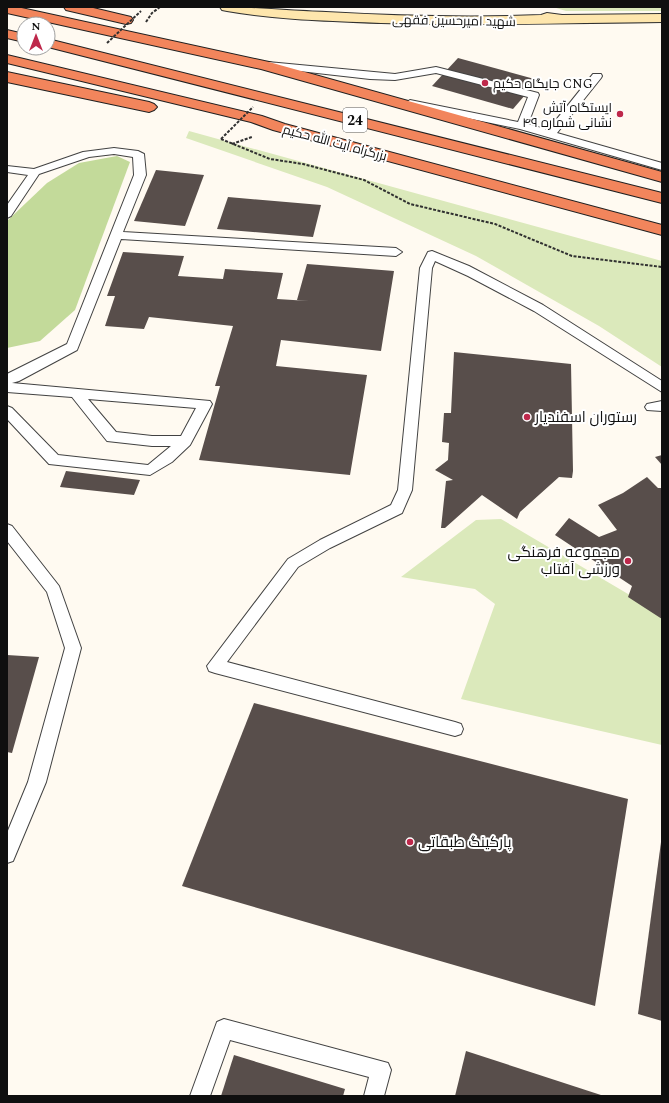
<svg xmlns="http://www.w3.org/2000/svg" width="669" height="1103" font-family="Spectral,Cairo,serif">
<style>
.green{fill:#dbe9bb}
.forest{fill:#c3da9a}
.building{fill:#584e4b}
.lines{fill:none;stroke-linecap:round;stroke-linejoin:round}
.lane-casing{stroke:#424242;stroke-width:2}
.secondary-casing{stroke:#313131;stroke-width:2}
.highway-casing{stroke:#202020;stroke-width:2}
.path{stroke:#313131;stroke-width:2;stroke-dasharray:3 1.5;stroke-linecap:butt}
.lane{fill:#fff;fill-rule:evenodd}
.secondary{fill:#fee6ad;fill-rule:evenodd}
.highway{fill:#f2855c;fill-rule:evenodd}
.path-bridge{stroke:#313131;stroke-width:2;stroke-dasharray:3 1.5;stroke-linecap:butt}
.poi-dot{fill:#be284b;stroke:#fff;stroke-width:1.5}
.labels{text-anchor:middle;stroke-width:4;stroke-linejoin:round;paint-order:stroke}
.far-street-label{font-size:13px;fill:#0f0f0f;stroke:#fff}
.far-poi-label{font-size:13px;fill:#0f0f0f;stroke:#fff;text-anchor:start}
.shield{fill:#fff;stroke:#575757;stroke-width:1}
.shield-label{font-size:14px;font-weight:bold;fill:#0f0f0f}
.poi-label{font-size:15px;fill:#0f0f0f;stroke:#fff;text-anchor:start}
</style>
<rect width="100%" height="100%" fill="#fffaf1"/>
<g class="green">
<polygon points="553,7 662,7 662,11 566,11"/>
<polygon points="189,131 662,261 662,367 599,326 476,256 327,187 186,138"/>
<polygon points="501,519 662,614 662,745 461,699 495,604 475,589 401,577 476,520"/>
</g>
<polygon class="forest" points="117,156 130,162 75,310 40,341 7,348 7,221 47,183 79,163"/>
<g class="building">
<polygon points="458,58 538,80 513,109 432,86"/>
<polygon points="156,170 204,175 185,226 134,221"/>
<polygon points="228,197 321,205 313,237 217,229"/>
<polygon points="123,252 184,256 178,276 223,279 225,269 283,273 277,299 309,301 297,300 307,264 394,271 381,351 281,340 276,366 367,375 350,475 199,460 220,386 215,386 233,326 149,317 144,329 105,326 115,296 107,296"/>
<polygon points="454,352 571,364 573,471 572,478 559,477 520,512 517,519 482,495 445,528 441,528 446,481 453,480 435,470 448,460 449,443 442,442 444,413 451,413"/>
<polygon points="662,455 662,465 655,457"/>
<polygon points="66,471 140,480 134,495 60,487"/>
<polygon points="647,477 658,488 662,488 662,619 628,597 632,586 555,535 569,518 599,537 617,530 598,505 623,493"/>
<polygon points="7,655 39,657 12,753 7,752"/>
<polygon points="254,703 628,799 595,1006 182,886"/>
<polygon points="661,842 662,842 662,1021 638,1014"/>
<polygon points="466,1051 604,1096 455,1096"/>
<polygon points="234,1055 345,1089 343,1096 221,1096"/>
</g>
<g class="lines">
<g class="lane-casing">
<g id="lane">
<polygon points="268,62 395,74 436,67 538,93 539,95 528,124 548,130 593,74 601,74 602,76 601,78 557,133 662,163 662,170 520,129 410,106 405,103 410,100 518,122 528,97 436,73 395,80 370,79 264,67 263,65"/>
<path d="M114,148L138,151L144,154L146,175L123,232L396,248L402,252L396,256L121,239L77,350L19,381L12,383L210,401L212,404L190,445L172,462L150,475L49,464L7,419V406L12,408L58,455L148,465L171,446H152L107,441L72,397L7,392V374L67,344L134,175L133,157L114,154L89,157L39,174L11,216L7,218V205L28,175L7,172V166L34,169L83,152ZM88,399L196,408L181,436H152L116,432Z"/>
<polygon points="432,251 469,266 543,305 662,381 662,392 534,311 468,276 435,261 432,268 412,490 402,513 330,548 298,567 227,662 455,722 461,724 463,729 461,734 455,736 215,673 209,671 207,666 288,559 320,540 391,505 398,490 420,268 428,252"/>
<polygon points="662,401 662,411 647,410 645,407 647,404"/>
<polygon points="7,524 12,526 59,586 81,648 46,782 13,861 7,863 7,833 28,782 65,648 47,592 7,541"/>
<polygon points="224,1019 388,1063 391,1070 384,1096 364,1096 369,1077 230,1040 210,1096 190,1096 217,1022"/>
</g>
</g>
<g class="secondary-casing">
<path id="secondary" d="M220,7C255,7 290,11 326,12C397,16 469,18 541,15L547,13L562,15L662,14V22C568,23 475,26 381,23C329,21 278,20 227,11L222,10Z"/>
</g>
<g class="highway-casing">
<g id="highway">
<polygon points="7,7 17,7 269,62 662,172 662,182 261,69 7,13"/>
<polygon points="64,7 89,7 131,17 133,20 131,23 126,24 66,10"/>
<polygon points="7,30 24,34 24,42 7,38"/>
<polygon points="48,39 662,193 662,203 48,47"/>
<polygon points="7,55 262,116 285,124 662,225 662,235 273,130 251,122 7,63"/>
<polygon points="7,72 149,102 154,104 157,107 154,110 149,112 7,82"/>
</g>
</g>
<g class="path">
<polyline points="146,22 152,13 160,7"/>
<polyline points="221,139 270,159 303,164 364,180 410,204 495,224 572,256 662,267"/>
<polyline points="232,144 252,137"/>
</g>
<use href="#lane" class="lane"/>
<use href="#secondary" class="secondary"/>
<use href="#highway" class="highway"/>
<g class="path-bridge">
<polyline points="107,43 141,11"/>
<polyline points="221,139 253,107"/>
</g>
</g>
<g class="poi-dot">
<circle cx="485" cy="83" r="4"/>
<circle cx="620" cy="114" r="4"/>
<circle cx="527" cy="417" r="4"/>
<circle cx="628" cy="561" r="4"/>
<circle cx="410" cy="842" r="4"/>
</g>
<g class="labels">
<g class="far-street-label">
<text transform="translate(454 20) rotate(1)" y="5">شهید امیرحسین فقهی</text>
<text transform="translate(335 142) rotate(15)" y="5">بزرگراه آیت الله حکیم</text>
</g>
<g class="far-poi-label">
<text x="493" y="88">جایگاه حکیم CNG</text>
<text x="612" y="112" text-anchor="end">ایستگاه آتش<tspan x="612" dy="15">نشانی شماره ۴۹</tspan></text>
</g>
<rect class="shield" x="343" y="108" width="24" height="24" rx="3"/>
<g class="shield-label">
<text x="355" y="125">24</text>
</g>
<g class="poi-label">
<text x="535" y="422">رستوران اسفندیار</text>
<text x="620" y="557" text-anchor="end">مجموعه فرهنگی<tspan x="620" dy="17">ورزشی آفتاب</tspan></text>
<text x="418" y="847">پارکینگ طبقاتی</text>
</g>
</g>
<rect width="669" height="1103" fill="none" stroke="#0f0f0f" stroke-width="16"/>
<g transform="translate(36 36)"><circle r="19" fill="#ffffff" stroke="#9f9f9f"/>
<path d="M0-3L7 15L0 10L-7 15Z" fill="#be284b"/>
<text y="-6" font-size="11" font-weight="bold" text-anchor="middle" fill="#0f0f0f">N</text>
</g>
</svg>
